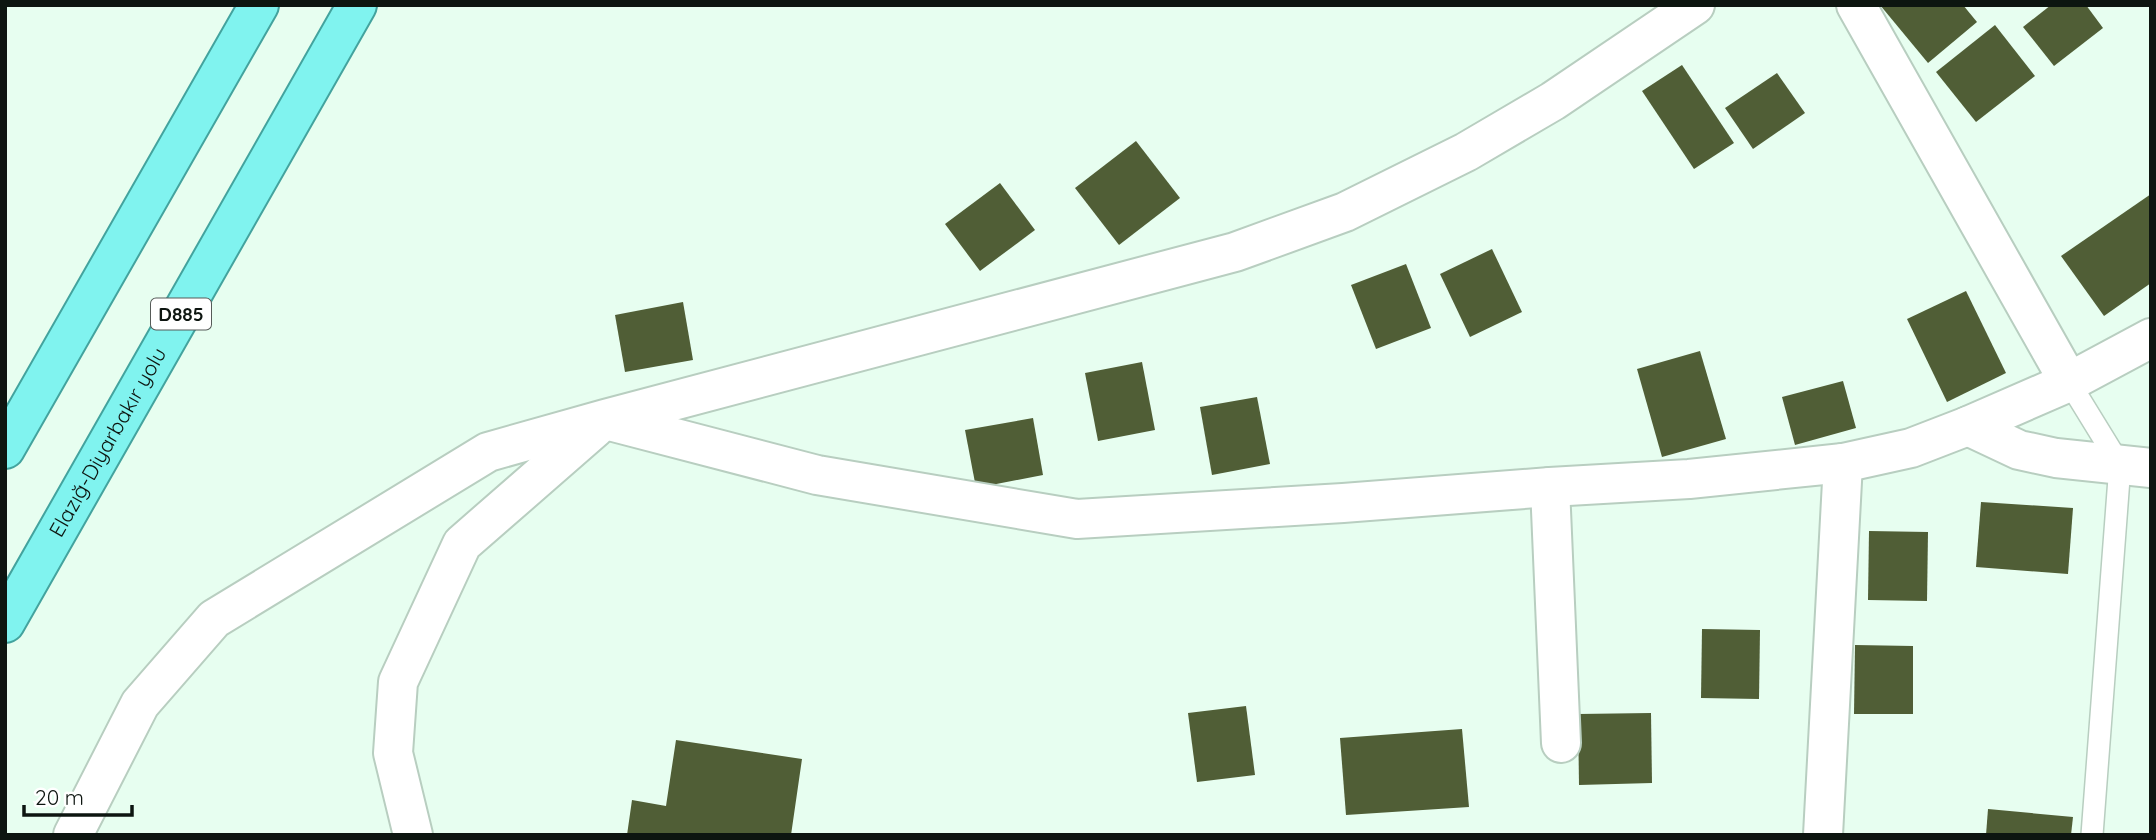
<svg xmlns="http://www.w3.org/2000/svg" width="2156" height="840" font-family="Quicksand,sans-serif">
<style>
.building{fill:#505e36}
.lines{fill:none;stroke-linecap:round;stroke-linejoin:round}
.service-casing{stroke:#b8cec0;stroke-width:24}
.minor-casing{stroke:#b8cec0;stroke-width:42}
.trunk-casing{stroke:#43a39e;stroke-width:42}
.service{stroke:#fff;stroke-width:21}
.minor{stroke:#fff;stroke-width:38}
.trunk{stroke:#80f3ef;stroke-width:38}
.labels{text-anchor:middle;stroke-width:7;stroke-linejoin:round;paint-order:stroke}
.shield{fill:#fff;stroke:#565b58;stroke-width:2}
.shield-label{font-size:19px;font-weight:bold;fill:#0d1510}
.street-label{font-size:21px;fill:#0d1510;stroke:#fff}
</style>
<rect width="100%" height="100%" fill="#e7fef0"/>
<g class="building">
<polygon points="1880,5 1963,5 1977,22 1928,63"/>
<polygon points="2051,5 2086,5 2103,28 2054,66 2023,27"/>
<polygon points="1995,25 2035,76 1976,122 1936,72"/>
<polygon points="1682,65 1734,143 1694,169 1642,91"/>
<polygon points="1777,73 1805,113 1753,149 1725,108"/>
<polygon points="1136,141 1180,198 1119,245 1075,188"/>
<polygon points="1000,183 1035,230 980,271 945,224"/>
<polygon points="2151,194 2151,283 2104,316 2061,256"/>
<polygon points="1492,249 1522,312 1470,337 1440,274"/>
<polygon points="1406,264 1431,328 1376,349 1351,285"/>
<polygon points="1966,291 2006,373 1947,402 1907,319"/>
<polygon points="683,302 693,360 625,372 615,315"/>
<polygon points="1700,351 1726,439 1662,457 1637,369"/>
<polygon points="1142,362 1155,430 1098,441 1085,373"/>
<polygon points="1843,381 1856,428 1795,445 1782,397"/>
<polygon points="1257,397 1270,464 1212,475 1200,407"/>
<polygon points="1033,418 1043,475 976,488 965,430"/>
<polygon points="1981,502 2073,508 2068,574 1976,567"/>
<polygon points="1869,531 1928,532 1927,601 1868,600"/>
<polygon points="1702,629 1760,630 1759,699 1701,698"/>
<polygon points="1855,645 1913,646 1913,714 1854,714"/>
<polygon points="1246,706 1255,775 1197,782 1188,713"/>
<polygon points="1651,713 1652,783 1579,785 1578,714"/>
<polygon points="1462,729 1469,807 1346,815 1340,738"/>
<polygon points="676,740 802,759 791,835 627,835 632,800 666,806"/>
<polygon points="1988,809 2073,817 2071,835 1986,835"/>
</g>
<g class="lines">
<g class="service-casing">
<polyline id="service" points="2069,382 2120,465 2092,835"/>
</g>
<g class="minor-casing">
<g id="minor">
<polyline points="1856,5 2069,382"/>
<polyline points="606,420 817,475 1077,519 1343,503 1550,487 1689,479 1843,463 1911,448 1968,426 2069,382 2151,338"/>
<polyline points="1968,426 2019,450 2056,458 2151,468"/>
<polyline points="1550,487 1561,743"/>
<polyline points="73,835 140,704 214,619 488,452 605,419 1235,252 1345,212 1466,152 1553,101 1695,5"/>
<polyline points="413,835 393,753 398,682 462,544 595,428"/>
<polyline points="1823,835 1843,463"/>
</g>
</g>
<g class="trunk-casing">
<g id="trunk">
<polyline points="5,449 259,5"/>
<path id="s1" d="M5,623L357,5"/>
</g>
</g>
<use href="#service" class="service"/>
<use href="#minor" class="minor"/>
<use href="#trunk" class="trunk"/>
</g>
<g class="labels">
<rect class="shield" x="151" y="298.5" width="60" height="31" rx="5"/>
<g class="shield-label">
<text x="181" y="321">D885</text>
</g>
<g class="street-label">
<text dy="7" stroke="none"><textPath href="#s1" startOffset="208">Elazığ-Diyarbakır yolu</textPath></text>
</g>
</g>
<rect width="2156" height="840" fill="none" stroke="#0d1510" stroke-width="14"/>
<path d="M24 805v10h108v-10" fill="none" stroke="#0d1510" stroke-width="3.5"/>
<text x="35" y="805" font-size="21" fill="#0d1510" stroke="#ffffff" stroke-width="5" paint-order="stroke">20 m</text>
</svg>
